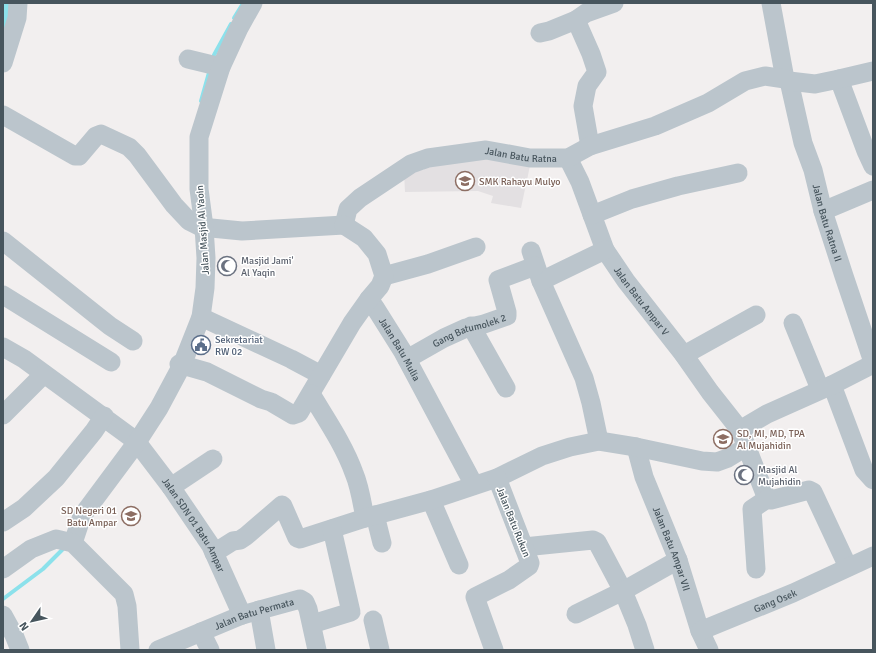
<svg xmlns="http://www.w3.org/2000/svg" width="876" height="653" font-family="Signika,sans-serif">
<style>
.education{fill:#e3e0e2}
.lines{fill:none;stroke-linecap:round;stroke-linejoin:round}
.stream{stroke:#8ce1eb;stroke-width:4}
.canal{stroke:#8ce1eb;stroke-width:13}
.minor{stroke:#bbc5cc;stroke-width:19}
.labels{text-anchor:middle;stroke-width:3;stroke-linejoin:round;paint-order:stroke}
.street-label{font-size:10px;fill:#47555d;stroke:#fff}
.education-label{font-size:10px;fill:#785e54;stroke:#fff;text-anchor:start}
.worship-label{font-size:10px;fill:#5b616d;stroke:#fff;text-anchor:start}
.service-label{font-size:10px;fill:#4e5e75;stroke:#fff;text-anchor:start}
</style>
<rect width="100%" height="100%" fill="#f2efef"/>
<polygon class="education" points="487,154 531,161 521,208 491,203 493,196 478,191 405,192 404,172 424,170 423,161"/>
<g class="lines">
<g class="stream">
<polyline points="234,18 242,5"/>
<polyline points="213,61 214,55 231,24"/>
<polyline points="201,101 210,69"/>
<polyline points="3,599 43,569 65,547"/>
</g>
<polyline class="canal" points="3,35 4,3"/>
<g class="minor">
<polyline points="771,3 785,79"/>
<polyline points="576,20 591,54 597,72 587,86 583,106 590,146"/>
<polyline points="540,33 549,31 576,20 586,13 614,3"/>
<polyline points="188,59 221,67"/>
<polyline points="3,63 17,18 18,3"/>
<polyline points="839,79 866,151 873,166"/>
<path id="s1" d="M789,81L803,143L813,170L823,211L844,276L873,362"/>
<polyline points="3,115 75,156 79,156 96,136 101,134 129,147 137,155 174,205 189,221 201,227 242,231 344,225"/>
<path id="s2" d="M568,158L580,182L605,250L626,281L684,355L710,392L740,430"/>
<polyline points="823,211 873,190"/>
<polyline points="592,215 632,199 678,186 738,173"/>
<path id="s3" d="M344,225L348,209L360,198L411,164L428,158L486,150L530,158H568L590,146L655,126L708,103L745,81L765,76L785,79L789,81L815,84L839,79L873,71"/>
<polyline points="3,241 110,326 133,341"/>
<polyline points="531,251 541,281 584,378 591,403 599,441"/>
<polyline points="384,276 428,264 476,247"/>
<polyline points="541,281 605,250"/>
<polyline points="3,295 111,362"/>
<path id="s4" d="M369,299L376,309L403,352L474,485"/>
<polyline points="201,317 291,359 321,375"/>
<polyline points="793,323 820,389"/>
<polyline points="471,326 506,388"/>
<path id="s5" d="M3,347L24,359L136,441L171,487L211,546L242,615"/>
<polyline points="684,355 756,315"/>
<path id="s6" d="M407,359L444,338L466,328L484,324L507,316V312L498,280L535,266"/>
<polyline points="179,364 207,372 261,399 271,402 293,415 299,413 352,323 369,299 380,286 384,276 377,254 364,238 344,225"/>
<polyline points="832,385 864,470 873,480"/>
<path d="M311,394C326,419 344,445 354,473C360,487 362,503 365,518"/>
<polyline points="3,415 44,374"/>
<path id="s7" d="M636,447L644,477L678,560L700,631L709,650"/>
<polyline points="171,487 213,459"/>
<polyline points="431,500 459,565"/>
<polyline points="375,515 382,543"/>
<polyline points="3,522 24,508 56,478 94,431 104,416"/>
<polyline points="73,543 82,516 137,442 159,408 182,365 201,317 205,288 206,258 204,227 199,189 199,137 221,67 239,28 253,3"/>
<polyline points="524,547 593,540 597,542 623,591 637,625 645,650"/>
<polyline points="214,553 233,541 240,540 246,536 282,505 283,506 297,538 300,539 365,518 431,500 497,478 542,456 570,447 599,441 636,447 702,461 717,462 728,458 746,447"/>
<polyline points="848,567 813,492 809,490 771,500 767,499 740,430 767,414 832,385 873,364"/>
<polyline points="3,569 31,549 56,539 73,543 124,594 127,606 130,650"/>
<polyline points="756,569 752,509 767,499"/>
<polyline points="259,610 266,650"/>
<polyline points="576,614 623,591 678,560"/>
<polyline points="3,615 14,635 20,650"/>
<polyline points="373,620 380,650"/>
<polyline points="312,624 351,612 332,529"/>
<path id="s8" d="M700,631L793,593L873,556"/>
<polyline points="201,632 210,650"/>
<path id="s9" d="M158,650L242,615L300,599L305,602L308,609L317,650"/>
<polyline points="494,650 475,597 509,580 529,566 530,563 497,478"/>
</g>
</g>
<defs>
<g id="school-ring" transform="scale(1)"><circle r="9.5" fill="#fff" stroke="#8d6e63" stroke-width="1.5"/><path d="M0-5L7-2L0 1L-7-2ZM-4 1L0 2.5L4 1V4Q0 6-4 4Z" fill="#8d6e63"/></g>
<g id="mosque-ring" transform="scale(1)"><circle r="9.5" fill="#fff" stroke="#6b7280" stroke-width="1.5"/><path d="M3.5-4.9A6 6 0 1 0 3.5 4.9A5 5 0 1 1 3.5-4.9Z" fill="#6b7280"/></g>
<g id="civic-ring" transform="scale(1)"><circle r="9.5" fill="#fff" stroke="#5c6f8a" stroke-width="1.5"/><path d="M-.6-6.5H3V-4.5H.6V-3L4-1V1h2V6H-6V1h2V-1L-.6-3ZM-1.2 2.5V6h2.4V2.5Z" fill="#5c6f8a"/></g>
</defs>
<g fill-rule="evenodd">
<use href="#school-ring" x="465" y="181"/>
<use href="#mosque-ring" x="227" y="266"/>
<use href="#civic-ring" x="201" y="345"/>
<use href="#school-ring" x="723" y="439"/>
<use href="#mosque-ring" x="744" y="475"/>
<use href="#school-ring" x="131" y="516"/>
</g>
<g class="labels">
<g class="street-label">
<text dy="4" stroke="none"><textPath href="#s3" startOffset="206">Jalan Batu Ratna</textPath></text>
<text dy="4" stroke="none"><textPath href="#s1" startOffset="147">Jalan Batu Ratna II</textPath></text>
<text transform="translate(202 230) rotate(-94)" y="4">Jalan Masjid Al Yaoin</text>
<text dy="4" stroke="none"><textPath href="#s2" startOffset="162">Jalan Batu Ampar V</textPath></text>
<text dy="4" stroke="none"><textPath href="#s6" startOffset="69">Gang Batumolek 2</textPath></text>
<text dy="4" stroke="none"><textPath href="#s4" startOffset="59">Jalan Batu Mulia</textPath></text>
<text transform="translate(514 522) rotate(68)" y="4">Jalan Batu Rukun</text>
<text dy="4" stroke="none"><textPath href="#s5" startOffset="265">Jalan SDN 01 Batu Ampar</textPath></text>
<text dy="4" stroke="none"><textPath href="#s7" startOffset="108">Jalan Batu Ampar VII</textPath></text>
<text dy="4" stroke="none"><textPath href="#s8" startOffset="81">Gang Osek</textPath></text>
<text dy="4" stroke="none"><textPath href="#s9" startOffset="103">Jalan Batu Permata</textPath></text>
</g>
<g class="education-label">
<text x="479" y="185">SMK Rahayu Mulyo</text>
<text x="737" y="437">SD, MI, MD, TPA<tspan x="737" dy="12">Al Mujahidin</tspan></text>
<text x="117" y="514" text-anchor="end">SD Negeri 01<tspan x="117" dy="12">Batu Ampar</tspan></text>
</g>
<g class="worship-label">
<text x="241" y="264">Masjid Jami'<tspan x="241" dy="12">Al Yaqin</tspan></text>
<text x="758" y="473">Masjid Al<tspan x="758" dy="12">Mujahidin</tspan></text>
</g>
<g class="service-label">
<text x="215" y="343">Sekretariat<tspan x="215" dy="12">RW 02</tspan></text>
</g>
</g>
<rect width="876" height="653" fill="none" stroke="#47555d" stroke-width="8"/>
<g transform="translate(32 621) rotate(236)" stroke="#ffffff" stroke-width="3" paint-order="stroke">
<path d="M0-3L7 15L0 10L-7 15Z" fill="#47555d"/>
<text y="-6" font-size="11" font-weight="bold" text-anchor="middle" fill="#47555d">N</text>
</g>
</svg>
